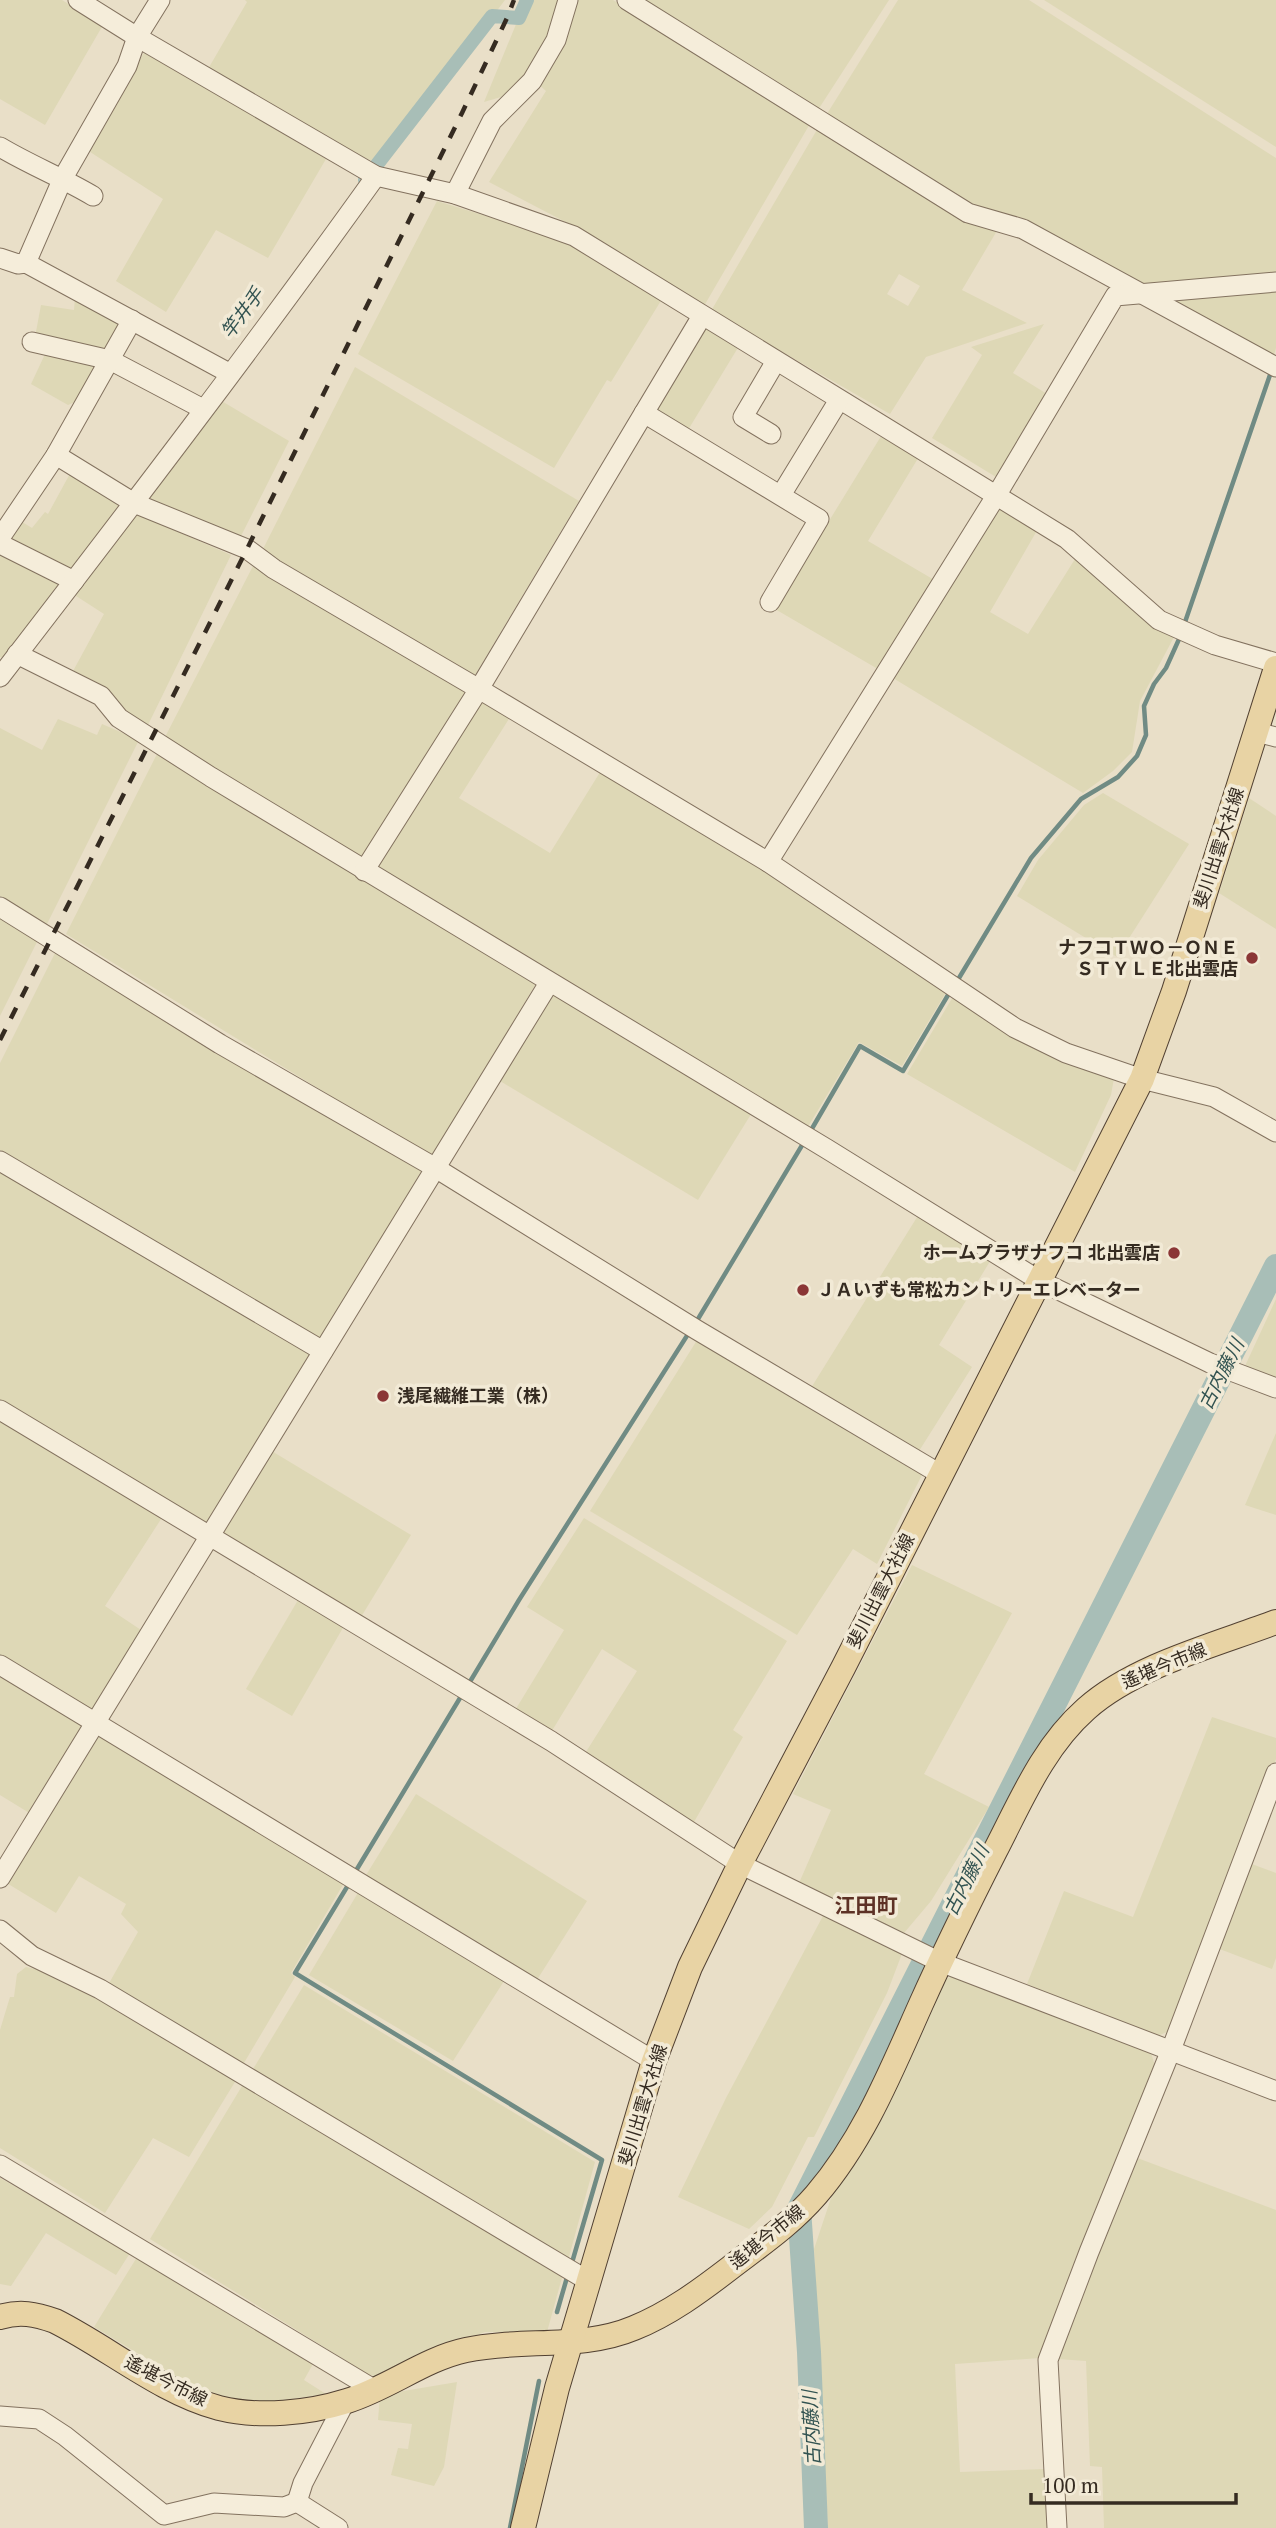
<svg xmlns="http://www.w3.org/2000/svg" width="1276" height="2528" font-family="'PT Serif','Noto Sans JP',serif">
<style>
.farmland{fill:#ded8b6;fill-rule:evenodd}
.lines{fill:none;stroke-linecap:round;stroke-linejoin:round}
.stream{stroke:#708b84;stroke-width:4.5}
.canal{stroke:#a8beb7;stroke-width:14}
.river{stroke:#a8beb7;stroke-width:24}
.minor-casing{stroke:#83725f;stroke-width:21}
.major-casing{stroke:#524132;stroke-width:26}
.minor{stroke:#f5edda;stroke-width:19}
.major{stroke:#e8d3a4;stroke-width:24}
.rail{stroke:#352b21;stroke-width:4.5;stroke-dasharray:12 12;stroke-linecap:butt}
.poi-dot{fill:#8b3636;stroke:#f2ead6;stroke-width:2.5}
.labels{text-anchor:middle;stroke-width:7;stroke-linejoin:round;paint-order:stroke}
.street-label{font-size:18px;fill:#352b21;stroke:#f2ead6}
.poi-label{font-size:18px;font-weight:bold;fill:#352b21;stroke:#f2ead6;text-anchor:end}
.water-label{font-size:19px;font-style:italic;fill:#325351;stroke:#f2ead6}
.quarter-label{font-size:21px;font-weight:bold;fill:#5d3125;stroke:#f2ead6}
</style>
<rect width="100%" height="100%" fill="#e9dfc8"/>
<g class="farmland">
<polygon points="0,0 62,0 103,25 45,125 0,99"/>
<polygon points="245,0 505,0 381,164 334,147 208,69 247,2"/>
<polygon points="526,0 561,0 557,15 537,61 521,83 501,97 484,102"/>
<polygon points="576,0 613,0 811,122 704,306 600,240 489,182 546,91 537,83 552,66"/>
<polygon points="637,0 889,0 816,113"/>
<polygon points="898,0 1029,0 1276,158 1276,276 1146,288 963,202 825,117"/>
<polygon points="1044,0 1276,0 1276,147"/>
<polygon points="145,51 326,159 268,258 216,230 166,312 116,281 163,199 87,150"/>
<path d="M818,128L998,229L962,290L1027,323L926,357L890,414L711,311ZM899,274L920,286L908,306L887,294Z"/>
<polygon points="437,201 568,241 662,299 611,382 607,380 554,468 358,354"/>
<polygon points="1276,288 1276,348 1272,362 1157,297"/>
<polygon points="75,297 122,322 107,350 35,337 41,305 74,310"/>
<polygon points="1044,324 1013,373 1047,394 996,477 932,438 982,355 971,347"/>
<polygon points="712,328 739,346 688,430 654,409 703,330"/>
<polygon points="46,352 91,359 95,368 75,402 68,405 31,384"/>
<polygon points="355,367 579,501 475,675 262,551"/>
<polygon points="220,400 289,441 240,538 152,501 149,494"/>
<polygon points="883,433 920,455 868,541 936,581 883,672 775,609"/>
<polygon points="72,470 127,504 72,573 10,544 7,536 19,520 32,528 45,512 48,514"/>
<polygon points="997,502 1039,527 990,612 1028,634 1075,559 1144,620 1174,637 1140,701 1132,752 1113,771 1083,793 888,675"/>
<polygon points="135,513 231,555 146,729 72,673 104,614 73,594"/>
<polygon points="0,551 67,580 6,659 0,657"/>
<polygon points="253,566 469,690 363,861 163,741"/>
<polygon points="480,694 512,714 459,798 550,853 602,769 767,867 948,989 902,1066 859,1042 806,1130 373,868"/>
<polygon points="58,719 97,735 102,724 139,740 47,924 0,896 0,728 42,750"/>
<polygon points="158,752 537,982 432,1158 66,934"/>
<polygon points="1103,793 1189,844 1117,957 1017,896 1038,860 1084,805"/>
<polygon points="1249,798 1276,816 1276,929 1219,893"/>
<polygon points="0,914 39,938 0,1016"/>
<polygon points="57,949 423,1168 320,1343 0,1150 0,1063"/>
<polygon points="550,990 753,1111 698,1200 495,1078"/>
<polygon points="954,995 1019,1038 1061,1062 1114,1078 1111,1095 1075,1172 907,1074"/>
<polygon points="0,1168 312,1356 210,1526 0,1400"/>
<polygon points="919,1214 992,1258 939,1345 972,1367 919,1451 811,1388"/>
<polygon points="1276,1299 1276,1379 1245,1366"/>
<polygon points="699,1337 923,1473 877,1564 853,1549 797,1635 590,1511"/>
<polygon points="0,1421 163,1516 105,1606 144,1632 94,1714 0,1658"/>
<polygon points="1276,1433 1276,1515 1245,1505"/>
<polygon points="270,1450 411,1535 361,1617 220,1533"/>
<polygon points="584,1518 787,1641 733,1730 743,1737 694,1822 584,1755 637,1671 602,1649 550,1734 514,1712 564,1630 527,1607"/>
<polygon points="912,1565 1012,1613 924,1774 989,1807 931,1901 904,1933 799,1883 831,1810 793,1794"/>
<polygon points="298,1600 344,1626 292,1716 246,1689"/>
<polygon points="0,1674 85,1725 31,1814 0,1795"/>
<polygon points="1212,1717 1276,1738 1276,1759 1172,2024 1167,2032 1155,2037 1027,1984 1064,1891 1133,1917"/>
<polygon points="96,1732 344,1883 291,1973 295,1977 241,2068 108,1985 138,1932 121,1914 126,1904 79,1876 56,1913 5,1882"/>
<polygon points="416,1794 587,1901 535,1983 363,1880"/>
<polygon points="1249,1863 1276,1873 1276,1958 1272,1969 1217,1948"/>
<polygon points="359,1891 504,1981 453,2061 309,1975"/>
<polygon points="824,1914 903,1951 887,1993 814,2137 808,2137 772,2207 749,2229 678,2197 726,2098"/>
<polygon points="26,1967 61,1975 238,2077 189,2157 153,2138 105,2213 0,2148 0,2030 10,1997 14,1997 17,1974"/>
<polygon points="958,1975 1151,2053 1156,2069 1040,2358 955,2364 960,2472 1046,2469 1049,2528 828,2528 814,2249 834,2189 941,1980"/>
<polygon points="304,1985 595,2162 567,2264 250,2074"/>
<polygon points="245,2081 563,2274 547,2332 485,2332 444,2347 386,2378 369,2375 150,2239"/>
<polygon points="1132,2156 1276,2210 1276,2528 1104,2528 1102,2467 1090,2466 1086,2361 1058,2359"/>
<polygon points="0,2178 130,2253 116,2275 46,2233 11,2286 0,2284"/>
<polygon points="142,2249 318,2355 304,2380 326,2394 272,2402 228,2401 202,2392 94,2327"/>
<polygon points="457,2382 444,2467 434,2486 391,2475 398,2448 408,2449 412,2424 378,2420 380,2395"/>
</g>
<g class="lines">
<g class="stream">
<polyline points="1184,625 1271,372"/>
<polyline points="956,983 1031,858 1081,799 1118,777 1137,756 1146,735 1144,706 1154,684 1166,668 1180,637"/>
<polyline points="810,1132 860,1046 903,1071 951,990"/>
<polyline points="695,1324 804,1142"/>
<polyline points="468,1685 519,1600 690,1331"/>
<polyline points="354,1874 463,1693"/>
<polyline points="350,1882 295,1973 602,2160 571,2266"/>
<polyline points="557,2312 568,2274"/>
<polyline points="510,2528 539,2381"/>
</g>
<polyline class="canal" points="365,180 492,16 519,18 527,0"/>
<polyline class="river" points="816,2528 809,2352 799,2209 1276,1266"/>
<g class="minor-casing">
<g id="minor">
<polyline points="78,0 137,37 376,176 455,194 574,236 1067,539 1159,620 1215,645 1276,663"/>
<polyline points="160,0 137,37 127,66 63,178 26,263 229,373"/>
<polyline points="627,0 968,213 1023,229 1276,367"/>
<path d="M0,147C30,165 63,178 93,196"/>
<polyline points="455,194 492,121 532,81 556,40 568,0"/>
<polyline points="0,258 18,264 26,263"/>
<polyline points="32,342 110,360 203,409"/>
<polyline points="644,413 819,519 770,602"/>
<polyline points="771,434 743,417 776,361"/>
<polyline points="56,455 134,503 247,549 274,569 479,689 768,862 1015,1028 1066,1053 1142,1079 1214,1097 1276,1132"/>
<polyline points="781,495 839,400"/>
<polyline points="0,538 56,455 132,320"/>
<polyline points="0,544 74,581"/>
<polyline points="17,654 101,696 119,718 211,777 827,1149 1040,1281 1210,1363 1276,1388"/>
<path d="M0,677C128,511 255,345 376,176"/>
<polyline points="1256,732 1276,737"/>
<polyline points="768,862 996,496 1115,296 1276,282"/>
<polyline points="364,871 479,689 702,316"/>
<polyline points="0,907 220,1044 434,1167 697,1330 940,1474"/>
<polyline points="0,1161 323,1351"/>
<polyline points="0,1410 551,1741 740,1864 940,1962 1276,2091"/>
<polyline points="0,1665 654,2061"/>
<polyline points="0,1878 549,983"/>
<polyline points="0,1930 32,1956 100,1989 590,2282"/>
<polyline points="0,2165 375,2390"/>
<polyline points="0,2416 39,2419 65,2436 164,2515 214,2503 284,2507 297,2502"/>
<polyline points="297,2502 303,2483 345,2402"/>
<polyline points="297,2502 338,2528"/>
<polyline points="1057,2528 1048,2360 1089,2252 1171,2050 1276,1773"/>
</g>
</g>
<g class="major-casing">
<g id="major">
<path d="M0,2317C20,2311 35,2314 55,2321C109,2348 160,2392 219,2408C259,2418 309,2413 347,2401C389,2388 424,2359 466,2350C521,2338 582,2350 634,2328C669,2314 700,2291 730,2268C760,2245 791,2224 816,2195C864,2139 891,2071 921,2004C944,1953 969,1902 995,1851C1021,1801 1043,1747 1086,1709C1134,1666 1215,1645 1276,1622"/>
<polyline points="523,2528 557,2388 654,2061 690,1967 740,1864 843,1668 1142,1079 1174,991 1276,668"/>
</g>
</g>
<use href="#minor" class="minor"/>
<use href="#major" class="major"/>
<polyline class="rail" points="0,1040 247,549 462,113 507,18 514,0"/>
</g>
<g class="poi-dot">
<circle cx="1252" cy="958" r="7"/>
<circle cx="1174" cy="1253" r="7"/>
<circle cx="803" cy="1290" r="7"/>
<circle cx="383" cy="1396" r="7"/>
</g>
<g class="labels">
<g class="street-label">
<text transform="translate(1219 848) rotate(-72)" y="6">斐川出雲大社線</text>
<text transform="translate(881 1591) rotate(-63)" y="6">斐川出雲大社線</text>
<text transform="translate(1164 1666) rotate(-23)" y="6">遙堪今市線</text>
<text transform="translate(643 2105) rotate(-73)" y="6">斐川出雲大社線</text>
<text transform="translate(767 2237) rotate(-39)" y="6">遙堪今市線</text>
<text transform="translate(166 2381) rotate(27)" y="6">遙堪今市線</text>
</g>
<g class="poi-label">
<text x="1238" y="954">ナフコＴＷＯ－ＯＮＥ<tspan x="1238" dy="21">ＳＴＹＬＥ北出雲店</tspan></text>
<text x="1160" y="1259">ホームプラザナフコ 北出雲店</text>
<text x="817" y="1296" text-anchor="start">ＪＡいずも常松カントリーエレベーター</text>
<text x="397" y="1402" text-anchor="start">浅尾繊維工業（株）</text>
</g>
<g class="water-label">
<text transform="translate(242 313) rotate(-53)" y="7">竿井手</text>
<text transform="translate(1221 1374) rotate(-63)" y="7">古内藤川</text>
<text transform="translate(966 1880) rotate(-63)" y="7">古内藤川</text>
<text transform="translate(811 2428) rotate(-93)" y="7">古内藤川</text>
</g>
<g class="quarter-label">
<text x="866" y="1913">江田町</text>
</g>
</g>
<path d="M1031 2493v10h205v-10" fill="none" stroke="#352b21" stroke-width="3.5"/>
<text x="1042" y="2493" font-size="21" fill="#352b21" stroke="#f2ead6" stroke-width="5" paint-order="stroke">100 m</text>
</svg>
